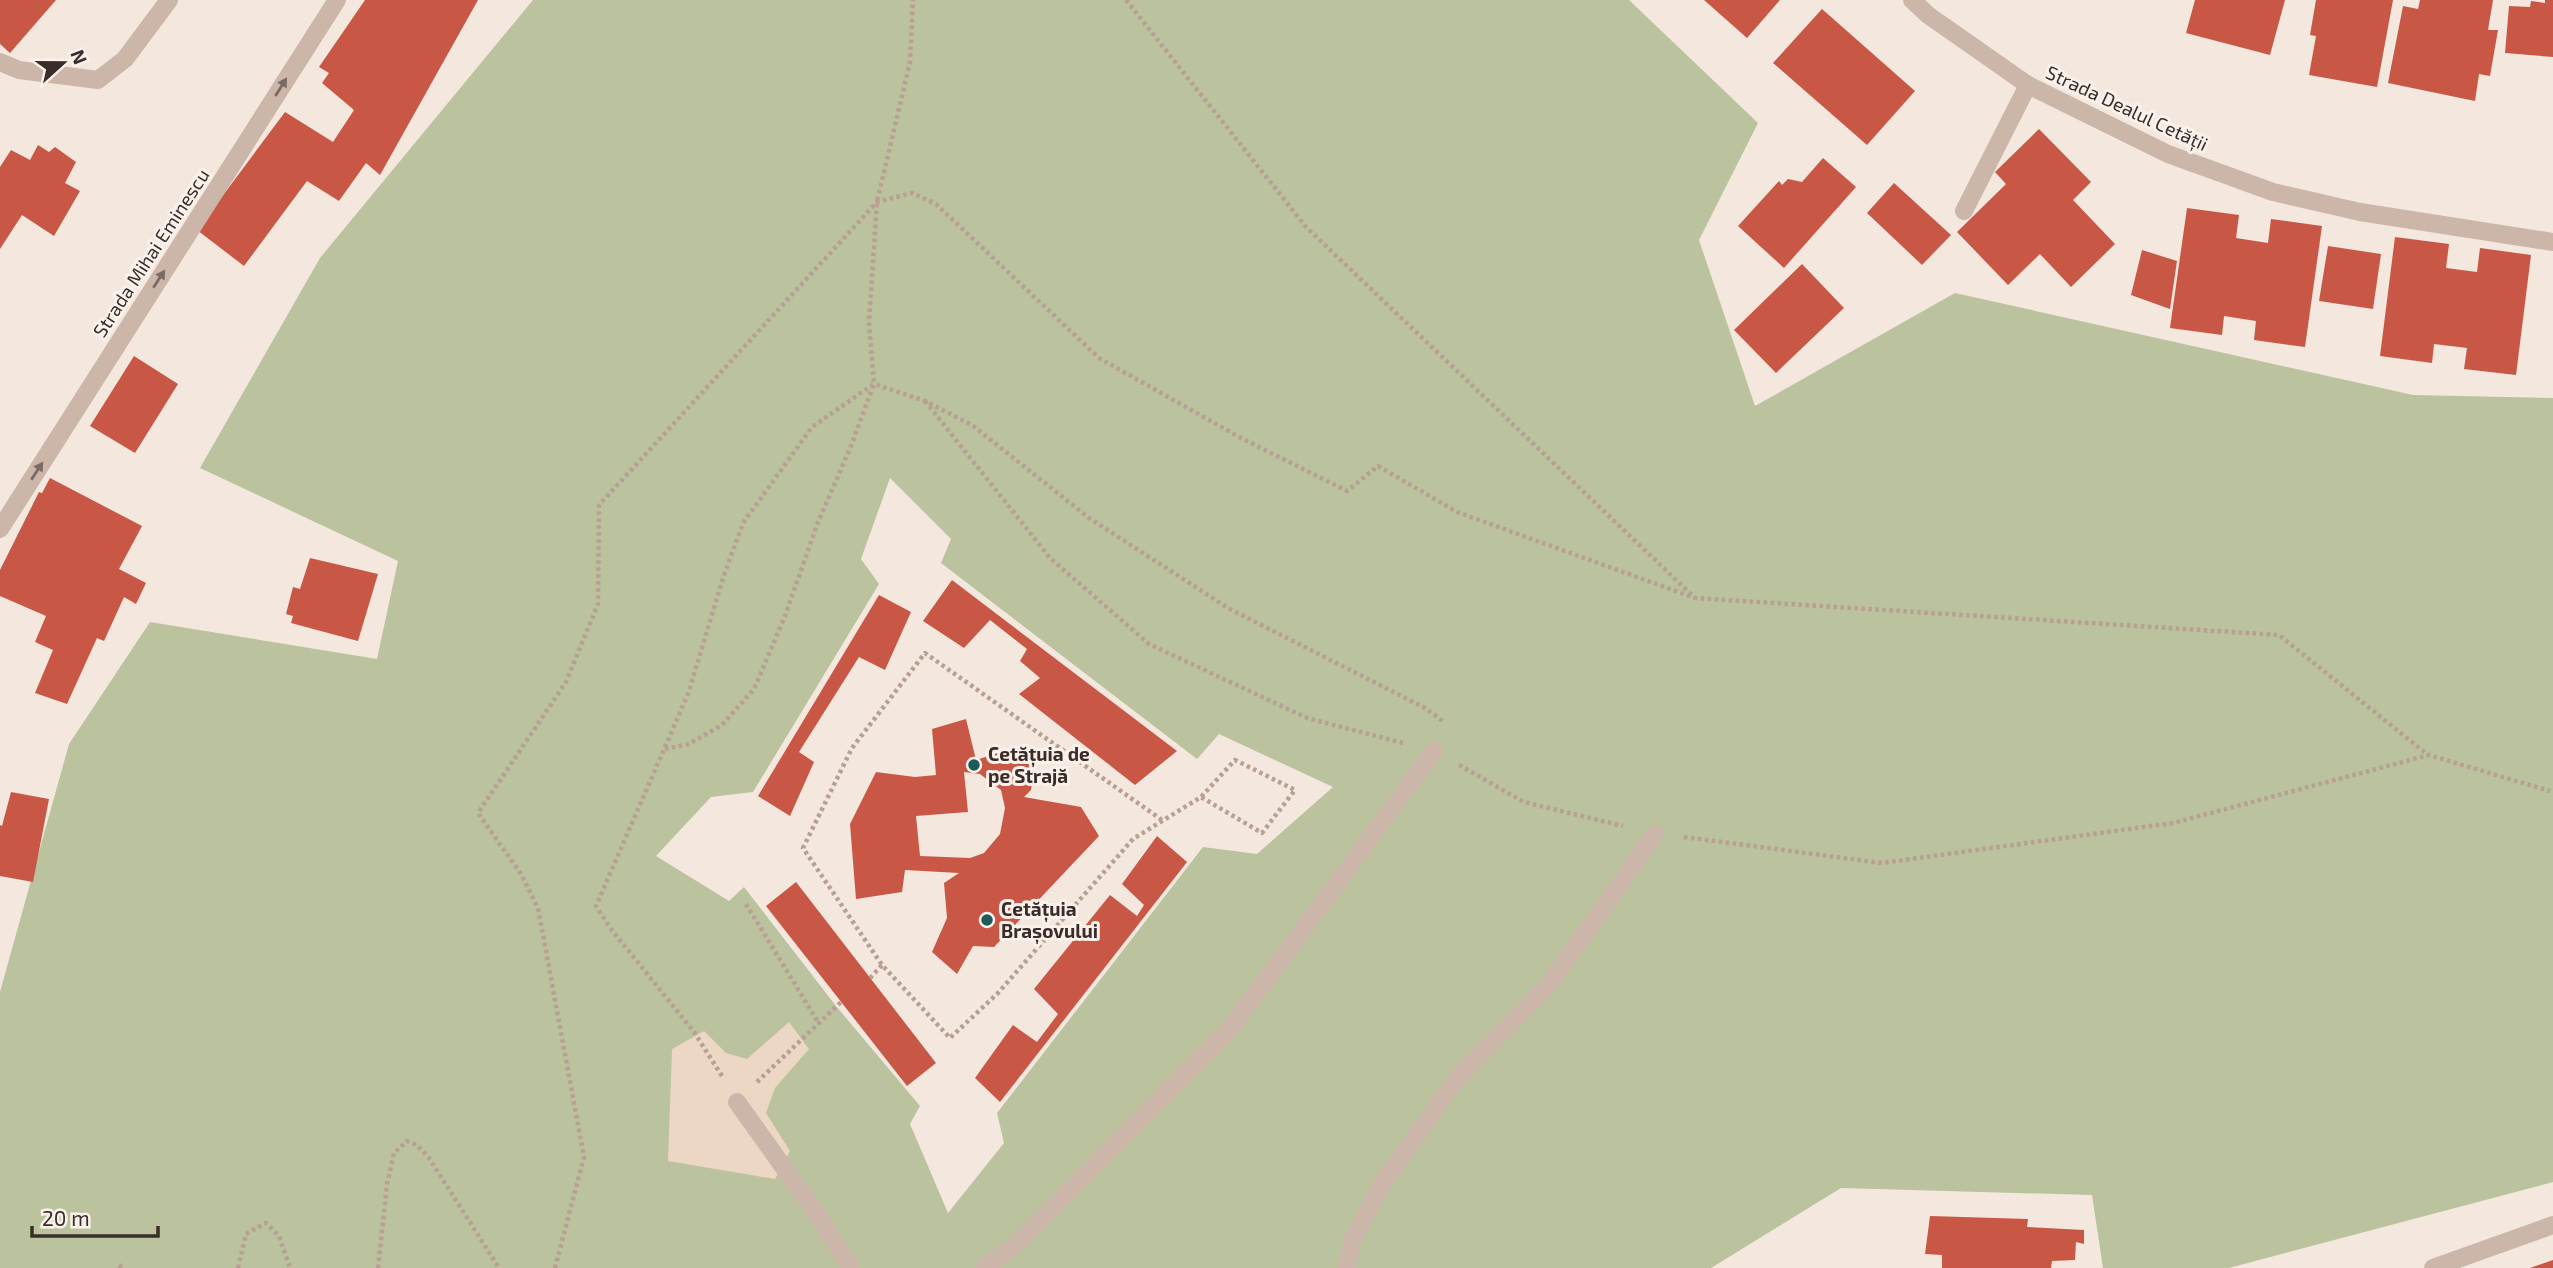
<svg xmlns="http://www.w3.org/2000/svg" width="2553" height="1268" font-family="'Exo 2',sans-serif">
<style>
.green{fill:#bac39d;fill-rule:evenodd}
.plaza{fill:#ecd6c4}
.building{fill:#c95746;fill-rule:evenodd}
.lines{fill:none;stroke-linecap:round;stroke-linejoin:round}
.path{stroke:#b89f93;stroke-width:4.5;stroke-dasharray:3.5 3.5;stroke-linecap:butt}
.minor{stroke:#ccb5a9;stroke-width:18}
.oneway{fill:#7b6a63}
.poi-dot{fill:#1d5c59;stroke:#faf1ea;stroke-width:2.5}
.labels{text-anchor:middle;stroke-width:6;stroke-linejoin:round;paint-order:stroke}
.street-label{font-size:19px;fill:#392c29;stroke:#faf1ea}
.poi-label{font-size:19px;font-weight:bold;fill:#392c29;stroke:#faf1ea;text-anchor:start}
</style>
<rect width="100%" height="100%" fill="#f3e7de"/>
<path class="green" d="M533,0H1629L1758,123L1699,240L1755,406L1955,293L2413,395L2553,398V1182L2229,1268H2103L2092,1195L1841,1188L1711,1268H0V992L69,744L150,622L377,659L398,561L200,468L320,258ZM890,478L951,539L941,563L1197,759L1219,734L1333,787L1257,854L1203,847L997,1113L1004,1143L948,1213L910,1124L920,1106L836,1006L744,887L729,901L656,856L711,797L753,792L879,584L861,559Z"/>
<polygon class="plaza" points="789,1022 809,1049 775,1088 766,1113 790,1151 775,1179 668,1161 672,1049 704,1031 726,1053 747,1059"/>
<g class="building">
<polygon points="0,0 56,0 10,53 0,44"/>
<polygon points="365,0 478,0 380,175 366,163 339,201 307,181 244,266 197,230 285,112 333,142 354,110 322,83 329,73 319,67"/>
<polygon points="1704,0 1780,0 1747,38"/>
<polygon points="2195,0 2285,0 2270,55 2186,33"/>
<polygon points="2316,0 2393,0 2377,87 2309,75 2316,36 2310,35"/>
<polygon points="2420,0 2493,0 2488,30 2498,30 2490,76 2479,74 2475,101 2388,83 2403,6 2418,9"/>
<polygon points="2545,0 2553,0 2553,57 2505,53 2509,6 2530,7 2531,1 2545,3"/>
<polygon points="1822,9 1915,91 1867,145 1773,63"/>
<polygon points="2039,129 2091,182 2073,200 2115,244 2071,287 2040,254 2008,285 1957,232 2006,184 1995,172"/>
<polygon points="38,145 49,152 55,147 76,162 65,183 80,191 54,236 22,215 0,249 0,167 11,150 30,160"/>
<polygon points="1823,158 1856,187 1784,268 1738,226 1779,181 1782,185 1788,179 1802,182"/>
<polygon points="1894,183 1951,235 1922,265 1867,213"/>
<polygon points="2187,208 2239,215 2236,238 2268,243 2271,219 2322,226 2305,347 2254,340 2256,321 2224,316 2222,335 2170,328"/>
<polygon points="2395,237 2449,244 2446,268 2477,272 2480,248 2531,255 2516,375 2464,369 2467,348 2434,344 2432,363 2380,356"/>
<polygon points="2328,246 2381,254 2373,309 2319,301"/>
<polygon points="2142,250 2177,261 2170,309 2131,295"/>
<polygon points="1802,264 1844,308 1776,373 1734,330"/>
<polygon points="134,356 178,384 135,453 90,426"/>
<polygon points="50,478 142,526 119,569 146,583 136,604 124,597 104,641 97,638 67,704 35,693 53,650 35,642 46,616 0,596 0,570 39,492 42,493"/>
<polygon points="310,558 378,574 358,641 291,623 293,616 286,614 293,587 300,589"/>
<polygon points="952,580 1177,751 1135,785 1019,694 1040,678 1020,661 1027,649 990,620 964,648 923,621"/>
<polygon points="879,595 911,612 885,670 859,657 799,752 814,762 790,816 758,796"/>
<path d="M966,719L976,760L1007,750L1026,757L1034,770L1031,790L1024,797L1081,807L1099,836L994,947L973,946L957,974L932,952L947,918L944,883L959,873L905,870L902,892L856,899L850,824L876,772L915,777L936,775L932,729ZM964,772L980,774L1001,790L1005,808L1000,834L984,853L970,858L920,856L916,816L968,812Z"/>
<polygon points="11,792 49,799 33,882 0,876 0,825 2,826"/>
<polygon points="1157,836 1187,862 1000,1102 975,1078 1013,1025 1037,1042 1058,1014 1034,989 1110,895 1137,916 1144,905 1122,884"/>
<polygon points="796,882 936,1063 907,1086 766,906"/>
<polygon points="1930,1216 2028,1219 2027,1227 2084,1230 2084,1244 2076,1242 2075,1260 2052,1261 2051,1268 1942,1268 1942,1255 1925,1254"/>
<polygon points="2553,1260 2553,1268 2530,1268"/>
</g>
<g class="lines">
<g class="path">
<polyline points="1126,0 1306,227 1695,598 2279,635 2428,755"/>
<polyline points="925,401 1050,558 1149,644 1307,718 1403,743"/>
<polyline points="665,749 689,744 722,725 754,689 785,616 818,522 851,446 874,384 869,323 877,202 910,62 913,0"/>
<polyline points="1459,765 1524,802 1623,826"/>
<polyline points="1162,820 925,653 852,748 803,848 882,965 950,1038 998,993 1133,839 1201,797 1235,760 1295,790 1262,833 1201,797"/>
<polyline points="1684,837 1882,863 2173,823 2429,755 2550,791"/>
<polyline points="746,904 818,1022"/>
<polyline points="870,978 882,965"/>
<polyline points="722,1076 694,1032 611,929 596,906 688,694 724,575 743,523 812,427 874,384 925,401 972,425 1089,518 1228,608 1425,708 1444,722"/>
<polyline points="757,1082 841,1002"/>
<polyline points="119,1268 121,1266 123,1268"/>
<polyline points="238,1268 246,1234 266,1223 279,1236 290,1268"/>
<polyline points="378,1268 387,1184 394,1153 407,1141 417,1145 429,1158 499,1268"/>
<polyline points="555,1268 584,1157 538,908 521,874 478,813 566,682 598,604 599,505 877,202 912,193 936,204 1099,358 1241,438 1347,491 1378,466 1457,512 1695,598"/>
</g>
<g class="minor">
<polyline points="1912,0 1928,15 2028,85 2168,154 2273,192 2360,212 2553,242"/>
<polyline points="0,62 19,70 98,80 125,59 169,0"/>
<polyline points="1964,211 2028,85"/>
<polyline points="0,529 337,0"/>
<polyline points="737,1102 814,1210 851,1268"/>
<polyline points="984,1268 1012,1248 1229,1030 1434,751"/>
<polyline points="1347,1268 1352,1241 1383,1182 1458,1077 1550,983 1655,834"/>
<polyline points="2433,1268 2553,1225"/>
</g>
</g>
<defs><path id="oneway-solid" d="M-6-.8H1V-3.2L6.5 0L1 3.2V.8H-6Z" transform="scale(1.75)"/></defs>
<g class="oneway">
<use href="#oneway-solid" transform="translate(281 87) rotate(-58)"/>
<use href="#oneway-solid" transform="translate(159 279) rotate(-57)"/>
<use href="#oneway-solid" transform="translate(37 471) rotate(-57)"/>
</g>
<g class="poi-dot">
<circle cx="974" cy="765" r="7"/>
<circle cx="987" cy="920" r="7"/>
</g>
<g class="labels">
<g class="street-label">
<text transform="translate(2127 108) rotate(25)" y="7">Strada Dealul Cetății</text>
<text transform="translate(151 253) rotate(-57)" y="7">Strada Mihai Eminescu</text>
</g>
<g class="poi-label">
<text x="988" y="761">Cetățuia de<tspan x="988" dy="22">pe Strajă</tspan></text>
<text x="1001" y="916">Cetățuia<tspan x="1001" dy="22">Brașovului</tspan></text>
</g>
</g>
<g transform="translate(63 63) rotate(69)" stroke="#faf1ea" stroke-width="5" paint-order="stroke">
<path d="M0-5L12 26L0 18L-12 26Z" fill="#392c29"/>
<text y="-10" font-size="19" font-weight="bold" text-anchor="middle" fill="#392c29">N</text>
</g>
<path d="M32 1226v10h126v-10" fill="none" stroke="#392c29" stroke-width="3.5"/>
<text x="42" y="1226" font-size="21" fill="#392c29" stroke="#faf1ea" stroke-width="5" paint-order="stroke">20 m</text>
</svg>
